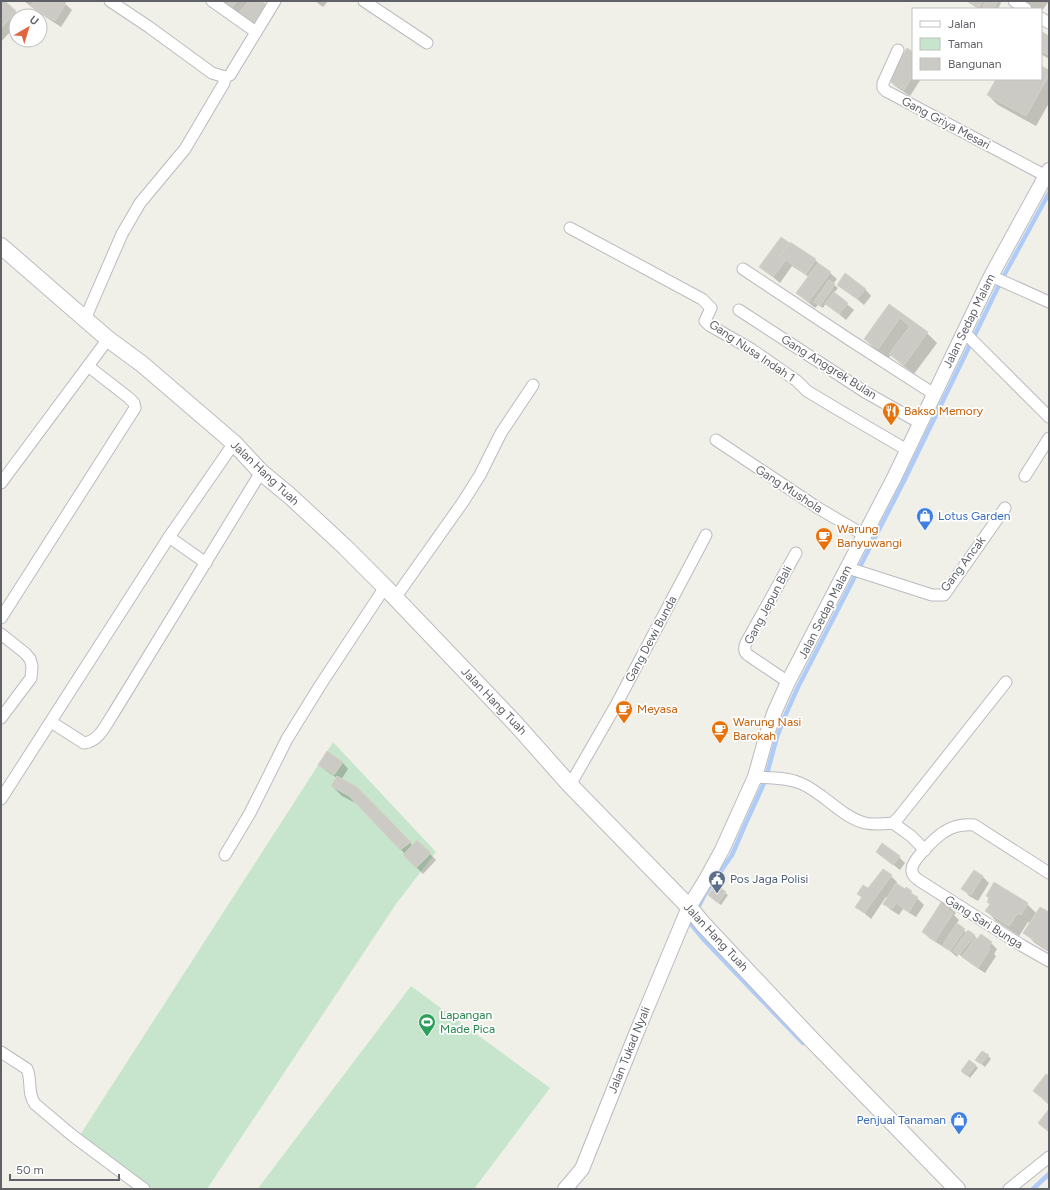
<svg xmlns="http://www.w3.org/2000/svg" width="1050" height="1190" font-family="Figtree,sans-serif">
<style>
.green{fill:#c7e5cc}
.shadow{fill:#0003}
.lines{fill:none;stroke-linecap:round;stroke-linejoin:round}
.stream{stroke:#afccf9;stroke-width:4.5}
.building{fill:#cccac4;stroke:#d5d3c6}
.minor-casing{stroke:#babbc0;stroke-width:13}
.tertiary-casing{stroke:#babbc0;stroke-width:16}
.secondary-casing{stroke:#bbbcc2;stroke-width:18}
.minor{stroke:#fff;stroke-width:11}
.tertiary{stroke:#fff;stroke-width:14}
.secondary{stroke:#fff;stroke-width:16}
.labels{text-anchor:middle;stroke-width:3.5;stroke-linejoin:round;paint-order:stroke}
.street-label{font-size:12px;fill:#5f6167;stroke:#fff}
.food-label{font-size:12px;fill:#c56008;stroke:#fff;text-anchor:start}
.shop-label{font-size:12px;fill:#366cbe;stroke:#fff;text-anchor:start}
.service-label{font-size:12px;fill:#4e5e75;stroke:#fff;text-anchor:start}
.leisure-label{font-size:12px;fill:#27864d;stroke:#fff;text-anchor:start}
</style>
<rect width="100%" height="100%" fill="#f0f0e8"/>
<g class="green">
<polygon points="333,742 436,852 396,904 207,1189 153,1189 80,1135"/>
<polygon points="411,986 550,1088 474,1189 261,1189 259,1187"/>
</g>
<g class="shadow">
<polygon points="1,1 3,1 20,16 16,16 16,25 1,42"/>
<polygon points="24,1 62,1 72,10 61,27 38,12"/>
<polygon points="220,1 261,1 267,6 258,32"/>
<polygon points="315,1 328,1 323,7"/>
<polygon points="966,1 1000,1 1001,3 998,9 979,9"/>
<polygon points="1021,1 1049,1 1041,12 1041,9 1033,9"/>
<polygon points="1041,31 1049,37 1049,59 1041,54"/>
<polygon points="913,53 913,79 921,79 910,96 895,86 889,80"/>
<polygon points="1041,67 1049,71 1049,103 1036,126 998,105 988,95 997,79 1041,79"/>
<polygon points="781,238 815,260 837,279 833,284 838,288 834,293 854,310 846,320 826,303 823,308 818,305 815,308 797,293 809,277 792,266 780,283 761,267"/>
<polygon points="839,284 865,289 871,296 864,305"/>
<polygon points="889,306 927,333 937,343 914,374 901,364 891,355 888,359 875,349 865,339"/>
<polygon points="342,762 348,769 341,780 357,788 413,846 417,841 436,860 423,874 404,855 405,854 359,805 342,796 332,786 337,778 326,771 319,765"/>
<polygon points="877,852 899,857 905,863 900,870"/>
<polygon points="974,871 983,877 989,883 978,901 969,896 963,889"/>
<polygon points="891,876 897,882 896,884 905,890 911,892 924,905 916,917 903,909 899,915 891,910 884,904 888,898 886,897 871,919 856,906 862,898 858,894 869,890"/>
<polygon points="725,893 728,895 721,905 712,898"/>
<polygon points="943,902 956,913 954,915 959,920 956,924 967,933 974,935 978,940 991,943 997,949 994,954 996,956 985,973 970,963 963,957 958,954 957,957 943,945 942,946 929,938 923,931"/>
<polygon points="1027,904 1037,914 1049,914 1049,952 1035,943 1025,933 1031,924 1028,922 1019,936 996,921 987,911"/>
<polygon points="988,1056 991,1059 985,1067 979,1062"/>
<polygon points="975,1065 978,1068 970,1078 965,1073"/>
<polygon points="1049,1077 1049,1105 1034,1091"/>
</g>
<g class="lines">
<g class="stream">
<polyline points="697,910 705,894 732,855 745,825 765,781 777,737 785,716 798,687 903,483 1001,281 1049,193"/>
<polyline points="690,923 705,941 803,1043"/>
<polyline points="1033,1189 1049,1174"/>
</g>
</g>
<g class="building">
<polygon points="1,1 5,1 16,11 1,29"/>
<polygon points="34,1 64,1 66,3 55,21 30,6"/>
<polygon points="219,1 237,1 230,10"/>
<polygon points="249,1 262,1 268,6 251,26 237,15"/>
<polygon points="968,1 983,1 979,7"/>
<polygon points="986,1 998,1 993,9 988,9 983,6"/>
<polygon points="1041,31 1049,36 1049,55 1041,51"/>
<polygon points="907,48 913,52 913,75 904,90 888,80"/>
<polygon points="1041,66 1049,70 1049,75 1026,116 987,95 996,79 1041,79"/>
<polygon points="781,237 795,247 773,277 759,267"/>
<polygon points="790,242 816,259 806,274 780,256"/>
<polygon points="818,263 831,272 808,302 796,293"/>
<polygon points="845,273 866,289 857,299 837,285"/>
<polygon points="829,280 835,284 820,306 814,302"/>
<polygon points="834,292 848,303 839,314 825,304"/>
<polygon points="889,304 928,332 904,365 889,354 910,326 900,318 878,349 864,339"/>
<polygon points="327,751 343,762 334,775 318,765"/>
<polygon points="337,776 357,787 411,842 400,850 349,796 331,786"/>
<polygon points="417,840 431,853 416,868 403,855"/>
<polygon points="882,843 900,856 893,865 876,852"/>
<polygon points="883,869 892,875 864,913 855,907 862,897 857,894 863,885 868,888"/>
<polygon points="974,870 983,876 971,895 961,889"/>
<polygon points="994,882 1028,903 1021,915 1018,913 1009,926 985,911 990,904 987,902 989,898 986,896"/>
<polygon points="896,883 905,889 906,887 912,891 910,893 918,897 909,912 896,903 892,909 883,904"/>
<polygon points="716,884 726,892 718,903 708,895"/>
<polygon points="942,901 950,905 947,909 953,913 935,941 922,932"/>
<polygon points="1040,907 1049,912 1049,950 1023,933"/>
<polygon points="957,923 965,929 950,951 942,946"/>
<polygon points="968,930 975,935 959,955 953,951"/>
<polygon points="981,934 992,942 988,948 990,949 978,968 962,957 975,938 977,939"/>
<polygon points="982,1051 989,1055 981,1064 975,1060"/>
<polygon points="969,1060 976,1065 967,1076 961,1071"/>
<polygon points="1046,1074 1049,1076 1049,1103 1033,1091"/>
<polygon points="1049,1109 1049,1132 1038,1123"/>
</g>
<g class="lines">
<g class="minor-casing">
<g id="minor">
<polyline points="110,1 149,27 212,73 225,77 230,75 275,1"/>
<polyline points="212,1 256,32"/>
<polyline points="364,1 427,43"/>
<polyline points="1014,1 1026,9"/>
<polyline points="1041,18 1049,23"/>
<polyline points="898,50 883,83 883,88 886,91 1046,176"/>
<polyline points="570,228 702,299 711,308 705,321 709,325 751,349 797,381 807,391 837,409 907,450"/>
<polyline points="743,269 850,340 934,394"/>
<polyline points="991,276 1049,302"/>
<polyline points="739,310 865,392 920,423"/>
<polyline points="85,319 122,234 140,203 185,149 224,83 225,77"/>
<polyline points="964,332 1049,417"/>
<polyline points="716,440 818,508 864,535"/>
<polyline points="1025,476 1049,438"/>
<polyline points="1,483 108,339"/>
<polyline points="169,537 206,563"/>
<polyline points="848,568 932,595 944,595 1005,508"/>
<polyline points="395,598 463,502 480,475 501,433 533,385"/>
<polyline points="1,618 135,408 134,403 129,398 88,366"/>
<polyline points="1,634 25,653 30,659 32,666 31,678 1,718"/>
<path d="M788,682L748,655C744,652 744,648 746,643L796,553"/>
<path d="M51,722L84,743C99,741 105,726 113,714L261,472"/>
<path d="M755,777C769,778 786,777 800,783C823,792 841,817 865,823C874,825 884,824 893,823L899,817L1006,682"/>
<polyline points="570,785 616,705 706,535"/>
<polyline points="1,799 169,537 234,443"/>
<polyline points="893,823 911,836 925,850"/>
<polyline points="225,855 250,813 287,739 321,684 385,587"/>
<path d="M1049,873L974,825C964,824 953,826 944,832C936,837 912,860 912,869C911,875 916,878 920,881L1021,945L1049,961"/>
<path d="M1,1052L27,1069C32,1080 27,1093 35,1104L73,1136L144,1189"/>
<polyline points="1009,1189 1049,1157"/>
</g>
</g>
<g class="tertiary-casing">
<polyline id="tertiary" points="565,1189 582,1169 636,1034 689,907 705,881 722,850 755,777 767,734 775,711 788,682 894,478 991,276 1049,170"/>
</g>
<g class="secondary-casing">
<polyline id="secondary" points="1,246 108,339 142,364 234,443 261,472 290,496 345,547 385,587 514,722 570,785 689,907 703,924 813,1041 957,1189"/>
</g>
<use href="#minor" class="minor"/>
<use href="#tertiary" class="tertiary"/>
<use href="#secondary" class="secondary"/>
</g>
<defs>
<g id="restaurant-pin" transform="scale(0.9)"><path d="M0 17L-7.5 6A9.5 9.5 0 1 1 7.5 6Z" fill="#e8710a" stroke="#fff"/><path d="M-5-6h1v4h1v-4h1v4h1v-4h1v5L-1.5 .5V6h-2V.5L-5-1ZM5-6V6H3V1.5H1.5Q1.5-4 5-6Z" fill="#fff"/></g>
<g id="shop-pin" transform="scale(0.9)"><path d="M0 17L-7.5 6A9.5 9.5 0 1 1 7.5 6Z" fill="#3f7fe0" stroke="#fff"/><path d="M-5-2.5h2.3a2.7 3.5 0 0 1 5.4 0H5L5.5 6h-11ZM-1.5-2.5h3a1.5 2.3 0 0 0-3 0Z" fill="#fff"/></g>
<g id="cafe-pin" transform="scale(0.9)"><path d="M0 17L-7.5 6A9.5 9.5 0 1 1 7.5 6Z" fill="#e8710a" stroke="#fff"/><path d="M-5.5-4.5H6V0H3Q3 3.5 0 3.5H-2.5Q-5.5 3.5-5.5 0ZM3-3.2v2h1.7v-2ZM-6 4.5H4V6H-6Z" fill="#fff"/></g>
<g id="civic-pin" transform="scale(0.9)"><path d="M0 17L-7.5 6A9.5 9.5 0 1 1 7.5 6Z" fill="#5c6f8a" stroke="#fff"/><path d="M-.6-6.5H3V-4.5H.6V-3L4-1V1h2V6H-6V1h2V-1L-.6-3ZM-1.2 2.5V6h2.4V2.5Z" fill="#fff"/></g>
<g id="stadium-pin" transform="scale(0.9)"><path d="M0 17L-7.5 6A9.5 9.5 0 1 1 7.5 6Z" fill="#2e9e5b" stroke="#fff"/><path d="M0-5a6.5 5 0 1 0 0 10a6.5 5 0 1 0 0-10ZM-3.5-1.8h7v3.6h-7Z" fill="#fff"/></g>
</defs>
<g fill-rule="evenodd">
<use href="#restaurant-pin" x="891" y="411"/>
<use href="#shop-pin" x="925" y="516"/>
<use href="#cafe-pin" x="824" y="536"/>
<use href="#cafe-pin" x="624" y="709"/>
<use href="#cafe-pin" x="720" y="729"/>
<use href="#civic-pin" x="717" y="879"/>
<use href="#stadium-pin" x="427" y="1022"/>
<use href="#shop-pin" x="959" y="1120"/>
</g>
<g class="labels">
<g class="street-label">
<text transform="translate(946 123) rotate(28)" y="4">Gang Griya Mesari</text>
<text transform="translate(969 321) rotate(-64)" y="4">Jalan Sedap Malam</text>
<text transform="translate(752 351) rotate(34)" y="4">Gang Nusa Indah 1</text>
<text transform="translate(829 367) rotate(32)" y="4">Gang Anggrek Bulan</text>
<text transform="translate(265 473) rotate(43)" y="4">Jalan Hang Tuah</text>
<text transform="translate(789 489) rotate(33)" y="4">Gang Mushola</text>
<text transform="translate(963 564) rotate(-53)" y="4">Gang Ancak</text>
<text transform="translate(768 605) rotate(-62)" y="4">Gang Jepun Bali</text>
<text transform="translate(825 612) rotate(-63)" y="4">Jalan Sedap Malam</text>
<text transform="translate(651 639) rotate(-62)" y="4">Gang Dewi Bunda</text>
<text transform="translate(494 701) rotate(46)" y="4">Jalan Hang Tuah</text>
<text transform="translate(984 922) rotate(32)" y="4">Gang Sari Bunga</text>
<text transform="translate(716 937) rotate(47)" y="4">Jalan Hang Tuah</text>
<text transform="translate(629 1050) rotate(-68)" y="4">Jalan Tukad Nyali</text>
</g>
<g class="food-label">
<text x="904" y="415">Bakso Memory</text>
<text x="837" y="533">Warung<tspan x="837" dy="14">Banyuwangi</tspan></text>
<text x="637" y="713">Meyasa</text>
<text x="733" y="726">Warung Nasi<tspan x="733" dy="14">Barokah</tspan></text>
</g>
<g class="shop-label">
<text x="938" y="520">Lotus Garden</text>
<text x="946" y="1124" text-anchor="end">Penjual Tanaman</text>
</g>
<g class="service-label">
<text x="730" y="883">Pos Jaga Polisi</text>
</g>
<g class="leisure-label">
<text x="440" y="1019">Lapangan<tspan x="440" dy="14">Made Pica</tspan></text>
</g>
</g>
<rect width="1050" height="1190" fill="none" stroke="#5f6167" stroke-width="4"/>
<rect x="912" y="8" width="130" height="72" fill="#ffffff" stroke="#bfc0c2"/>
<rect x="920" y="21" width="20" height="6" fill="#ffffff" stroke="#bfc0c2"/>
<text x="948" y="28" font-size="12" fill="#5f6167">Jalan</text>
<rect x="920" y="38" width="20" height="12" fill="#c7e5cc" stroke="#bfc0c2"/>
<text x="948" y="48" font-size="12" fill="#5f6167">Taman</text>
<rect x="920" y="58" width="20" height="12" fill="#cccac4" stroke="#bfc0c2"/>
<text x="948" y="68" font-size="12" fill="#5f6167">Bangunan</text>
<g transform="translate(28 28) rotate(38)"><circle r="19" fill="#ffffff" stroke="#bfc0c2"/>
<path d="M0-3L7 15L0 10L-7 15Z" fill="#de6740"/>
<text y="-6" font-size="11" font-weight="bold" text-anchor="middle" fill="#5f6167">U</text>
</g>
<path d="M10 1174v6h109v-6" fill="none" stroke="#5f6167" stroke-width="2"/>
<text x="16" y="1174" font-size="12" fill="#5f6167" stroke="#ffffff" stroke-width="3" paint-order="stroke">50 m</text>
</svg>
